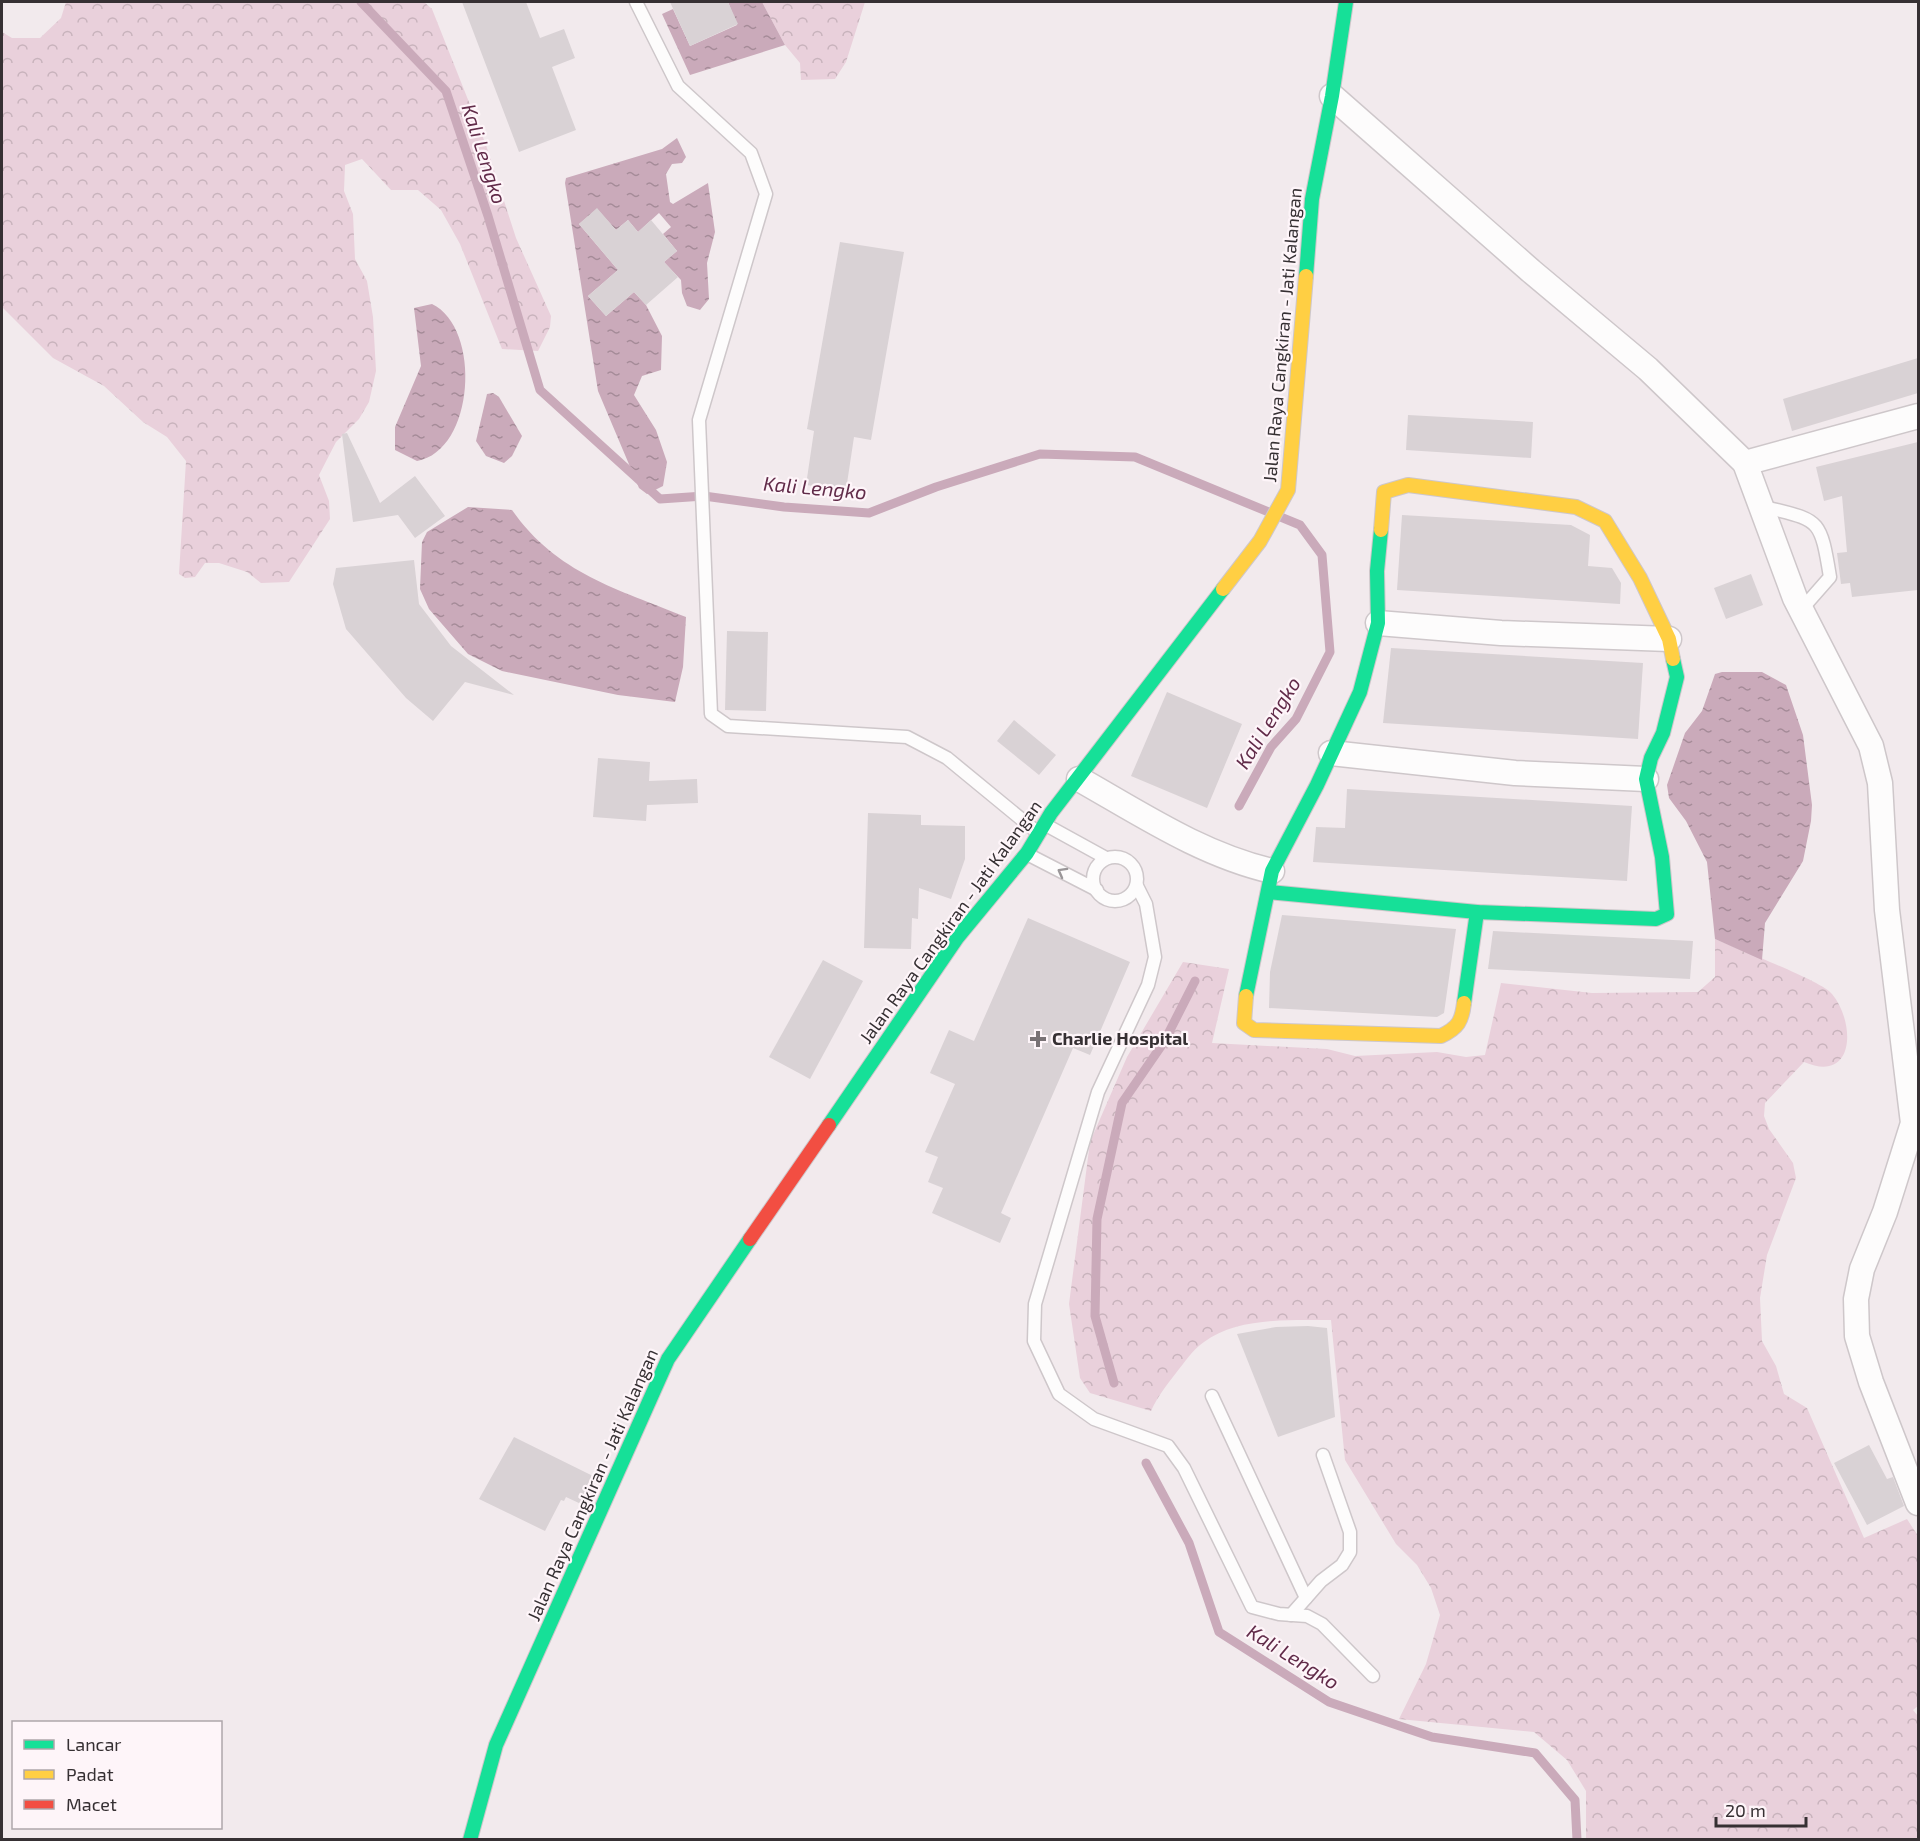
<svg xmlns="http://www.w3.org/2000/svg" width="1920" height="1841" font-family="'Exo 2',sans-serif">
<style>
.forest{fill:url(#forest-crowns)}
.water{fill:url(#water-ripples)}
.lines{fill:none;stroke-linecap:round;stroke-linejoin:round}
.stream{stroke:#caaaba;stroke-width:9}
.building{fill:#d9d2d5}
.lane-casing{stroke:#cec7ca;stroke-width:15}
.street-casing{stroke:#cec7ca;stroke-width:27}
.fast-casing{stroke:#cec7ca;stroke-width:16}
.slow-casing{stroke:#cec7ca;stroke-width:16}
.jam-casing{stroke:#cec7ca;stroke-width:16}
.lane{stroke:#fdfcfc;stroke-width:12}
.street{stroke:#fdfcfc;stroke-width:24}
.fast{stroke:#16e098;stroke-width:14}
.slow{stroke:#ffcf43;stroke-width:14}
.jam{stroke:#f24e42;stroke-width:14}
.oneway{stroke:#9a9698}
.poi-dot{fill:#787174;stroke:#fef5f9;stroke-width:2}
.labels{text-anchor:middle;stroke-width:4.5;stroke-linejoin:round;paint-order:stroke}
.street-label{font-size:18px;fill:#363033;stroke:#fef5f9}
.poi-label{font-size:18px;font-weight:bold;fill:#363033;stroke:#fef5f9;text-anchor:start}
.water-label{font-size:20px;font-style:italic;fill:#612b49;stroke:#fef5f9}
</style>
<defs>
<pattern id="forest-crowns" width="20" height="18" patternUnits="userSpaceOnUse" patternTransform="scale(1.5)"><rect width="20" height="18" fill="#e9d0db"/><path d="M2 6a3 3 0 1 1 6 0M12 15a3 3 0 1 1 6 0" fill="none" stroke="#c8b3bc"/></pattern>
<pattern id="water-ripples" width="26" height="14" patternUnits="userSpaceOnUse" patternTransform="scale(1.5)"><rect width="26" height="14" fill="#caaaba"/><path d="M2 4q2-2 4 0t4 0M15 11q2-2 4 0t4 0" fill="none" stroke="#a58b98"/></pattern>
</defs>
<rect width="100%" height="100%" fill="#f2eaed"/>
<g class="forest">
<polygon points="66,2 424,2 432,9 486,145 516,238 551,316 550,327 538,351 502,349 460,244 441,210 418,190 391,190 362,159 345,165 344,191 353,214 355,259 367,281 373,317 376,371 369,402 359,419 336,442 319,475 329,501 330,519 289,582 261,583 247,572 219,563 205,563 195,577 185,578 179,574 186,461 167,437 143,422 104,386 53,358 2,307 2,32 12,38 40,38 61,18"/>
<polygon points="762,2 865,2 846,62 835,79 801,80 800,63 785,45"/>
<path d="M1715,939C1735,948 1822,981 1832,994C1856,1023 1855,1084 1804,1062L1765,1103L1764,1116L1769,1129L1793,1163L1796,1178L1767,1255L1760,1298L1762,1341L1776,1366L1784,1394L1807,1408L1864,1538L1907,1519L1918,1536V1706L1913,1710L1918,1716V1839H1586V1791L1567,1760L1534,1732L1399,1719L1426,1664L1440,1615L1431,1588L1417,1565L1396,1544L1345,1460L1331,1320C1291,1320 1237,1317 1204,1342C1192,1350 1185,1362 1176,1373C1166,1386 1158,1396 1151,1411L1090,1393L1080,1378L1069,1304L1090,1142L1127,1057L1183,962L1229,969L1212,1043L1327,1049L1355,1056L1437,1052L1466,1057L1485,1055L1501,983L1592,993L1698,992L1715,977Z"/>
</g>
<g class="water">
<polygon points="728,2 762,2 785,45 690,75 662,14 673,9 690,46 737,25"/>
<polygon points="677,138 686,157 682,163 672,164 666,174 670,202 673,204 708,183 715,232 707,263 709,299 700,310 687,306 682,293 681,280 664,262 677,251 663,234 671,227 659,213 638,232 628,220 616,230 597,209 579,224 618,270 588,296 606,316 634,292 646,305 662,336 661,370 642,376 634,395 656,430 667,462 663,486 647,494 639,488 598,391 565,183 566,178 662,149"/>
<path d="M432,304C482,328 475,451 417,461L395,450V427L421,366L414,308Z"/>
<polygon points="493,393 499,397 522,436 512,456 504,463 486,456 476,441 487,394"/>
<path d="M468,507L512,510C557,574 618,589 686,617L683,667L675,702L618,695L502,671L468,654L429,609L420,589L422,542L427,532Z"/>
<polygon points="1722,672 1762,672 1786,685 1803,735 1812,805 1811,821 1803,861 1765,923 1762,960 1715,939 1707,862 1686,821 1669,798 1667,785 1685,733 1702,711 1715,674"/>
</g>
<g class="lines">
<g class="stream">
<polyline points="361,2 446,91 488,216 540,390 660,499 704,496 784,507 869,513 936,487 1040,454 1135,457 1300,525 1322,555 1330,652 1296,719 1271,747 1239,806"/>
<polyline points="1114,1383 1095,1316 1097,1219 1122,1103 1164,1042 1195,981"/>
<polyline points="1146,1463 1189,1543 1219,1632 1329,1702 1432,1737 1535,1753 1575,1800 1577,1840"/>
</g>
</g>
<g class="building">
<polygon points="462,2 526,2 540,38 564,29 575,58 552,67 576,130 519,152"/>
<polygon points="670,2 728,2 738,24 690,46"/>
<polygon points="597,208 616,230 628,220 638,232 651,220 677,251 664,262 678,277 646,305 634,292 606,316 588,296 618,270 579,224"/>
<polygon points="840,242 904,252 871,440 854,437 846,490 806,485 814,431 807,429"/>
<polygon points="1918,358 1918,393 1792,431 1783,399"/>
<polygon points="1408,415 1533,422 1531,458 1406,450"/>
<polygon points="347,433 380,503 415,476 445,516 415,538 398,515 353,522 342,434"/>
<polygon points="1918,442 1918,590 1852,597 1850,583 1841,584 1837,553 1847,552 1842,496 1824,501 1816,467"/>
<polygon points="1402,515 1571,525 1590,535 1588,566 1612,568 1621,583 1620,604 1397,590"/>
<polygon points="414,560 419,604 451,646 514,695 465,682 433,721 406,698 346,629 333,584 336,568"/>
<polygon points="1751,574 1763,605 1726,619 1714,588"/>
<polygon points="727,631 768,632 766,711 725,710"/>
<polygon points="1391,648 1643,663 1638,739 1383,723"/>
<polygon points="1167,692 1242,724 1207,808 1131,776"/>
<polygon points="1014,720 1056,755 1039,775 997,741"/>
<polygon points="598,758 650,762 649,781 697,779 698,803 647,805 646,821 593,817"/>
<polygon points="1347,789 1632,806 1627,881 1313,862 1316,827 1345,828"/>
<polygon points="868,813 921,815 921,825 965,826 965,859 951,899 919,888 918,919 912,918 911,949 864,948"/>
<polygon points="1282,915 1456,929 1444,1013 1437,1017 1269,1008 1270,972"/>
<polygon points="1028,918 1130,962 1090,1055 1073,1048 1001,1213 1011,1218 1000,1243 932,1213 943,1188 928,1182 938,1157 925,1152 955,1084 930,1073 949,1030 974,1041"/>
<polygon points="1493,931 1693,941 1690,979 1488,969"/>
<polygon points="823,960 863,981 810,1079 769,1057"/>
<polygon points="1308,1326 1327,1328 1335,1417 1278,1437 1237,1334 1276,1327"/>
<polygon points="514,1437 595,1477 581,1504 566,1497 564,1501 561,1500 545,1531 479,1499"/>
<polygon points="1869,1445 1887,1479 1893,1477 1904,1506 1867,1525 1834,1463"/>
</g>
<g class="lines">
<g class="lane-casing">
<g id="lane">
<polyline points="636,2 678,86 751,153 766,194 699,420 711,714 728,726 907,737 947,758 1037,832"/>
<path d="M1761,506C1819,521 1820,515 1830,577L1801,610"/>
<polyline points="1046,825 1106,858"/>
<polyline points="1029,855 1097,890"/>
<circle cx="1115" cy="879" r="22"/>
<polyline points="1137,886 1146,904 1155,957 1148,985 1098,1092 1035,1304 1034,1341 1059,1394 1094,1419 1168,1446 1184,1468 1252,1607 1279,1614 1307,1616 1322,1624 1373,1676"/>
<polyline points="1212,1396 1306,1598"/>
<polyline points="1291,1615 1321,1581 1342,1565 1350,1552 1350,1532 1323,1455"/>
</g>
</g>
<g class="street-casing">
<g id="street">
<polyline points="1332,96 1531,271 1648,369 1745,463 1795,598 1871,746 1880,783 1887,910 1913,1123 1885,1212 1862,1269 1856,1299 1857,1336 1871,1382 1918,1503"/>
<polyline points="1745,463 1918,416"/>
<polyline points="1378,623 1501,633 1669,639"/>
<polyline points="1331,753 1515,773 1646,779"/>
<path d="M1079,779C1141,814 1202,855 1272,871"/>
</g>
</g>
<g class="fast-casing">
<g id="fast">
<polyline points="1306,276 1312,199 1332,96 1346,2"/>
<polyline points="1269,892 1477,912 1656,919 1667,914 1662,857 1646,779 1651,758 1663,733 1677,677 1673,659"/>
<polyline points="1246,996 1272,871 1317,785 1360,692 1378,623 1377,571 1381,530"/>
<polyline points="1464,1003 1477,912"/>
<polyline points="829,1125 957,938 1027,853 1051,813 1223,589"/>
<polyline points="470,1840 496,1745 668,1359 750,1239"/>
</g>
</g>
<g class="slow-casing">
<g id="slow">
<polyline points="1381,530 1384,492 1408,485 1576,507 1605,521 1640,578 1669,639 1673,659"/>
<polyline points="1223,589 1260,541 1288,490 1306,276"/>
<path d="M1246,996L1244,1023L1254,1030L1441,1036C1458,1028 1462,1021 1464,1003"/>
</g>
</g>
<g class="jam-casing">
<polyline id="jam" points="750,1239 829,1125"/>
</g>
<use href="#lane" class="lane"/>
<use href="#street" class="street"/>
<use href="#fast" class="fast"/>
<use href="#slow" class="slow"/>
<use href="#jam" class="jam"/>
</g>
<defs><path id="oneway-chevron" d="M-2-3.5L2.5 0L-2 3.5" fill="none" stroke-width="1.6" stroke-linecap="round" stroke-linejoin="round" transform="scale(1.5)"/></defs>
<use class="oneway" href="#oneway-chevron" transform="translate(1062 872) rotate(-151)"/>
<path class="poi-dot" d="M1035 1030h6v6h6v6h-6v6h-6v-6h-6v-6h6z"/>
<g class="labels">
<g class="street-label">
<text transform="translate(1283 335) rotate(-85)" y="6">Jalan Raya Cangkiran - Jati Kalangan</text>
<text transform="translate(951 922) rotate(-54)" y="6">Jalan Raya Cangkiran - Jati Kalangan</text>
<text transform="translate(593 1485) rotate(-66)" y="6">Jalan Raya Cangkiran - Jati Kalangan</text>
</g>
<g class="poi-label">
<text x="1052" y="1045">Charlie Hospital</text>
</g>
<g class="water-label">
<text transform="translate(484 154) rotate(72)" y="7">Kali Lengko</text>
<text transform="translate(815 488) rotate(5)" y="7">Kali Lengko</text>
<text transform="translate(1268 723) rotate(-58)" y="7">Kali Lengko</text>
<text transform="translate(1293 1657) rotate(32)" y="7">Kali Lengko</text>
</g>
</g>
<rect width="1920" height="1841" fill="none" stroke="#363033" stroke-width="6"/>
<rect x="12" y="1721" width="210" height="108" fill="#fef5f9" stroke="#aea6aa" stroke-width="1.5"/>
<rect x="24" y="1740" width="30" height="9" fill="#16e098" stroke="#aea6aa" stroke-width="1.5"/>
<text x="66" y="1751" font-size="18" fill="#363033">Lancar</text>
<rect x="24" y="1770" width="30" height="9" fill="#ffcf43" stroke="#aea6aa" stroke-width="1.5"/>
<text x="66" y="1781" font-size="18" fill="#363033">Padat</text>
<rect x="24" y="1800" width="30" height="9" fill="#f24e42" stroke="#aea6aa" stroke-width="1.5"/>
<text x="66" y="1811" font-size="18" fill="#363033">Macet</text>
<path d="M1716 1817v9h90v-9" fill="none" stroke="#363033" stroke-width="3"/>
<text x="1725" y="1817" font-size="18" fill="#363033" stroke="#fef5f9" stroke-width="4.5" paint-order="stroke">20 m</text>
</svg>
